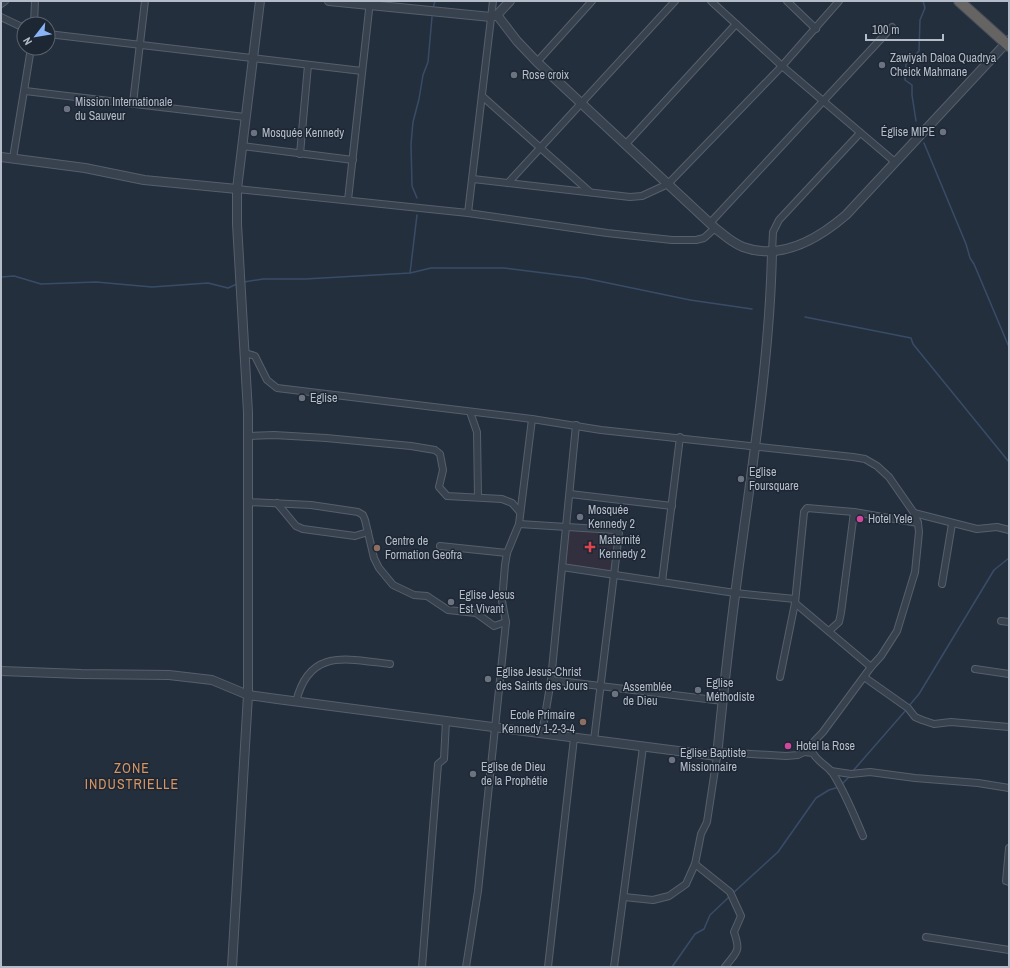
<svg xmlns="http://www.w3.org/2000/svg" width="1010" height="968" font-family="'Archivo Narrow',sans-serif">
<style>
.medical{fill:#32303f}
.lines{fill:none;stroke-linecap:round;stroke-linejoin:round}
.stream{stroke:#394c67;stroke-width:1.5}
.minor-casing{stroke:#565f6c;stroke-width:8}
.tertiary-casing{stroke:#565f6c;stroke-width:10}
.trunk-casing{stroke:#434c59;stroke-width:12}
.minor{stroke:#38414e;stroke-width:6}
.tertiary{stroke:#38414e;stroke-width:8}
.trunk{stroke:#656462;stroke-width:10}
.worship-dot{fill:#6b7280;stroke:#1d2633;stroke-width:1.5}
.hotel-dot{fill:#d1479c;stroke:#1d2633;stroke-width:1.5}
.health-dot{fill:#e0444e;stroke:#1d2633;stroke-width:1.5}
.education-dot{fill:#8d6e63;stroke:#1d2633;stroke-width:1.5}
.labels{text-anchor:middle;stroke-width:3;stroke-linejoin:round;paint-order:stroke}
.poi-label{font-size:12px;fill:#b4bcc9;stroke:#1d2633;text-anchor:start}
.quarter-label{font-size:14px;letter-spacing:1px;fill:#d59563;stroke:#1d2633}
</style>
<rect width="100%" height="100%" fill="#242f3e"/>
<polygon class="medical" points="568,527 618,531 611,573 564,564"/>
<g class="lines">
<g class="stream">
<polyline points="433,8 435,1"/>
<polyline points="916,121 912,95 912,85 905,80 906,64 919,51 920,20 925,8 923,1"/>
<polyline points="924,143 966,244 970,258 974,264 1009,347"/>
<polyline points="417,198 412,186 411,144 413,122 419,99 423,75 428,62 432,17"/>
<polyline points="410,273 417,215"/>
<polyline points="1,277 14,276 41,284 96,282 152,287 208,283 228,288 237,284"/>
<polyline points="244,282 263,279 305,279 410,273 431,268 504,268 584,278 690,300 752,309"/>
<polyline points="805,317 911,338 913,344 1009,462"/>
<polyline points="908,707 919,694 994,570 1009,558"/>
<polyline points="852,772 906,710"/>
<polyline points="842,784 849,777"/>
<polyline points="732,894 778,852 816,798 829,790 839,787"/>
<polyline points="672,967 695,934 704,929 710,915 729,897"/>
</g>
<g class="minor-casing">
<g id="minor">
<polyline points="711,1 782,66 895,162"/>
<polyline points="787,1 816,29"/>
<polyline points="1,4 5,1"/>
<polyline points="1,17 24,28"/>
<polyline points="34,24 35,1"/>
<polyline points="48,34 362,71"/>
<polyline points="537,62 592,1"/>
<polyline points="25,91 245,117"/>
<polyline points="482,96 590,192"/>
<polyline points="133,103 145,1"/>
<polyline points="626,144 736,24"/>
<polyline points="242,146 353,160"/>
<polyline points="300,154 308,65"/>
<polyline points="13,158 31,48"/>
<polyline points="473,179 630,197 642,196 668,184 782,66 839,1"/>
<polyline points="508,183 675,1"/>
<polyline points="237,189 468,213 607,233 672,240 696,240 704,238 715,228"/>
<polyline points="348,200 370,1"/>
<polyline points="468,213 493,1"/>
<polyline points="710,223 892,27"/>
<polyline points="772,252 773,232 779,220 860,133"/>
<polyline points="245,353 255,356 267,380 277,388 532,419 601,430 853,457 865,459 877,466 889,477 914,513 918,523 919,532 915,572 897,631 881,656 871,667 823,732 804,752 798,755 786,756 717,752"/>
<polyline points="470,412 477,432 478,497"/>
<polyline points="248,436 274,435 326,438 411,446 435,450 440,454 443,470 439,487 447,496 502,499 512,503 520,512"/>
<polyline points="570,494 672,506"/>
<polyline points="247,502 311,505 358,512 363,515 365,520 374,558 379,568 393,585 414,595 427,596 448,610 476,613 494,626 506,622"/>
<polyline points="277,503 296,526 303,529 355,536 368,532"/>
<polyline points="914,513 977,529 997,527 1009,530"/>
<polyline points="519,524 615,530 619,533 594,740"/>
<polyline points="440,546 507,553"/>
<polyline points="562,567 735,593 795,599"/>
<polyline points="662,582 680,437"/>
<polyline points="942,584 952,524"/>
<polyline points="795,603 871,667"/>
<polyline points="1001,621 1009,622"/>
<polyline points="829,631 839,622 841,613 854,512"/>
<polyline points="975,669 1009,674"/>
<polyline points="780,677 795,603 804,512 807,508 854,512 918,523"/>
<polyline points="864,677 908,708 915,717 922,720 934,724 951,722 1009,727"/>
<polyline points="551,680 723,701"/>
<path d="M296,702C309,648 346,659 390,664"/>
<polyline points="542,734 551,680 576,425"/>
<path d="M804,752L813,753C817,761 826,765 832,772C845,792 854,815 863,836"/>
<polyline points="831,771 851,774 870,772 915,778 978,783 1009,788"/>
<polyline points="1009,848 1006,881 1009,882"/>
<path d="M695,864L730,892L741,916L734,932C741,952 737,951 725,967"/>
<polyline points="624,897 653,900 669,896 686,884 695,864 701,834 707,822 717,756"/>
<polyline points="926,937 1009,950"/>
<polyline points="422,967 438,764 444,759 446,721"/>
<polyline points="466,967 478,891 506,622 502,601 505,565 507,553 519,524 532,419"/>
<polyline points="548,967 574,738"/>
<polyline points="614,967 643,747"/>
</g>
</g>
<g class="tertiary-casing">
<g id="tertiary">
<polyline points="329,1 491,17 497,15 510,1"/>
<path d="M497,15L517,41L537,62L715,228C724,235 732,243 743,247C781,261 818,239 846,215L1009,40"/>
<polyline points="1,157 85,168 144,180 237,189"/>
<path d="M1,671L81,674L169,675L212,680L248,695L277,699L717,756C724,685 732,614 742,543C755,447 770,349 772,252"/>
<polyline points="232,967 248,695 248,412 237,224 237,189 260,1"/>
</g>
</g>
<g class="trunk-casing">
<polyline id="trunk" points="959,1 1009,46"/>
</g>
<use href="#minor" class="minor"/>
<use href="#tertiary" class="tertiary"/>
<use href="#trunk" class="trunk"/>
</g>
<g class="worship-dot">
<circle cx="882" cy="65" r="4"/>
<circle cx="514" cy="75" r="4"/>
<circle cx="67" cy="109" r="4"/>
<circle cx="943" cy="132" r="4"/>
<circle cx="254" cy="133" r="4"/>
<circle cx="302" cy="398" r="4"/>
<circle cx="741" cy="479" r="4"/>
<circle cx="580" cy="517" r="4"/>
<circle cx="451" cy="602" r="4"/>
<circle cx="488" cy="679" r="4"/>
<circle cx="698" cy="690" r="4"/>
<circle cx="615" cy="694" r="4"/>
<circle cx="672" cy="760" r="4"/>
<circle cx="473" cy="774" r="4"/>
</g>
<g class="hotel-dot">
<circle cx="860" cy="519" r="4"/>
<circle cx="788" cy="746" r="4"/>
</g>
<path class="health-dot" d="M588 541h4v4h4v4h-4v4h-4v-4h-4v-4h4z"/>
<g class="education-dot">
<circle cx="377" cy="548" r="4"/>
<circle cx="583" cy="722" r="4"/>
</g>
<g class="labels">
<g class="poi-label">
<text x="890" y="62">Zawiyah Daloa Quadrya<tspan x="890" dy="14">Cheick Mahmane</tspan></text>
<text x="522" y="79">Rose croix</text>
<text x="75" y="106">Mission Internationale<tspan x="75" dy="14">du Sauveur</tspan></text>
<text x="935" y="136" text-anchor="end">Église MIPE</text>
<text x="262" y="137">Mosquée Kennedy</text>
<text x="310" y="402">Eglise</text>
<text x="749" y="476">Eglise<tspan x="749" dy="14">Foursquare</tspan></text>
<text x="588" y="514">Mosquée<tspan x="588" dy="14">Kennedy 2</tspan></text>
<text x="868" y="523">Hotel Yele</text>
<text x="599" y="544">Maternité<tspan x="599" dy="14">Kennedy 2</tspan></text>
<text x="385" y="545">Centre de<tspan x="385" dy="14">Formation Geofra</tspan></text>
<text x="459" y="599">Eglise Jesus<tspan x="459" dy="14">Est Vivant</tspan></text>
<text x="496" y="676">Eglise Jesus-Christ<tspan x="496" dy="14">des Saints des Jours</tspan></text>
<text x="706" y="687">Eglise<tspan x="706" dy="14">Méthodiste</tspan></text>
<text x="623" y="691">Assemblée<tspan x="623" dy="14">de Dieu</tspan></text>
<text x="575" y="719" text-anchor="end">Ecole Primaire<tspan x="575" dy="14">Kennedy 1-2-3-4</tspan></text>
<text x="796" y="750">Hotel la Rose</text>
<text x="680" y="757">Eglise Baptiste<tspan x="680" dy="14">Missionnaire</tspan></text>
<text x="481" y="771">Eglise de Dieu<tspan x="481" dy="14">de la Prophétie</tspan></text>
</g>
<g class="quarter-label">
<text x="132" y="773">ZONE<tspan x="132" dy="16">INDUSTRIELLE</tspan></text>
</g>
</g>
<rect width="1010" height="968" fill="none" stroke="#b4bcc9" stroke-width="4"/>
<g transform="translate(36 36) rotate(239)"><circle r="19" fill="#1d2633" stroke="#59626f"/>
<path d="M0-3L7 15L0 10L-7 15Z" fill="#8ab4f8"/>
<text y="-6" font-size="11" font-weight="bold" text-anchor="middle" fill="#b4bcc9">N</text>
</g>
<path d="M866 34v6h77v-6" fill="none" stroke="#b4bcc9" stroke-width="2"/>
<text x="872" y="34" font-size="12" fill="#b4bcc9" stroke="#1d2633" stroke-width="3" paint-order="stroke">100 m</text>
</svg>
